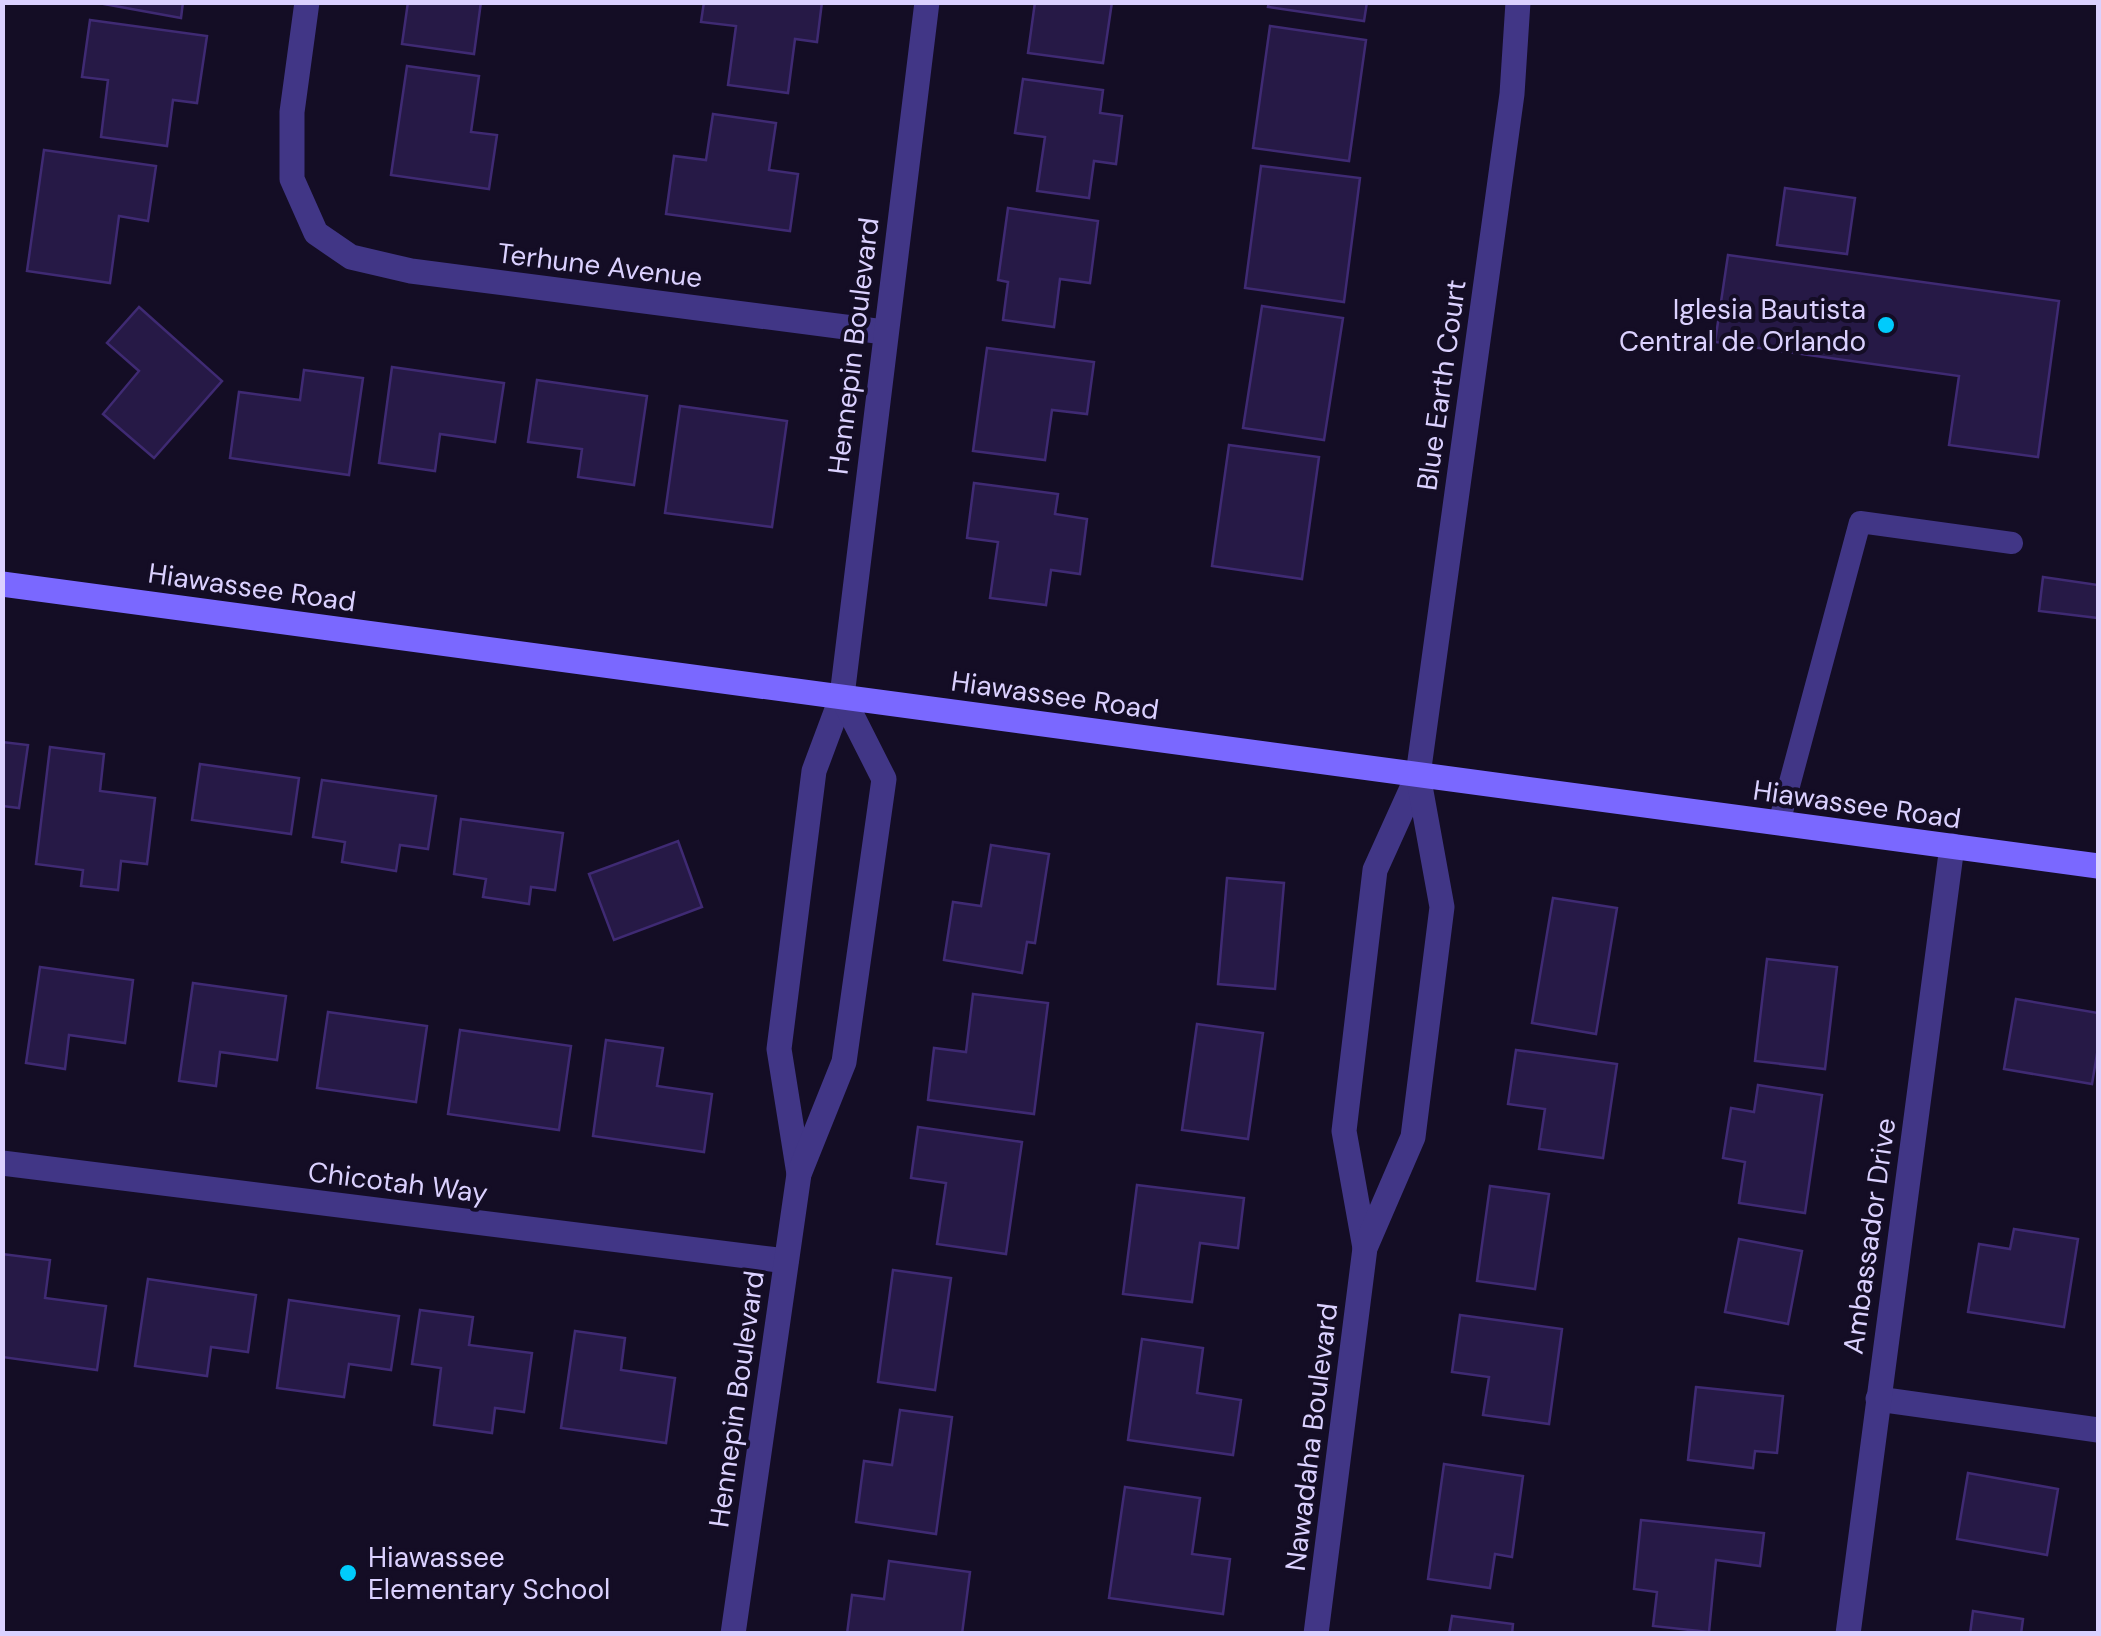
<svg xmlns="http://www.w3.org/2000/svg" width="2101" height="1636" font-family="'DM Sans',sans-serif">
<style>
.building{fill:#261946;stroke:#3f2a73;stroke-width:2.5}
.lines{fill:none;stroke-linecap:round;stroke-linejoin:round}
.lane{stroke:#413686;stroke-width:22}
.street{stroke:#413686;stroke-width:25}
.secondary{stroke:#7a68ff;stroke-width:25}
.poi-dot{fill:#00cbfc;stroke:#140d25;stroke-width:4}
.labels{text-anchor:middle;stroke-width:8;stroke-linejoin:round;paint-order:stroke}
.street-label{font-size:28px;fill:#dbd1ff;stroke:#140d25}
.poi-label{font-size:28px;fill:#dbd1ff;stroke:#140d25;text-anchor:end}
</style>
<rect width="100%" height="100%" fill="#140d25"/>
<g class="building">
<polygon points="93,2 183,2 181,18"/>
<polygon points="408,2 481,2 474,54 402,44"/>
<polygon points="704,2 822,2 817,42 795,39 788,93 728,85 736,26 701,22"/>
<polygon points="1035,2 1112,2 1103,63 1028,53"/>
<polygon points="1269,2 1367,2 1364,21 1268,7"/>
<polygon points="90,20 207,36 197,103 173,100 167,146 101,137 108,80 82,77"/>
<polygon points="1270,26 1366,40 1349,161 1253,148"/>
<polygon points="407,66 479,76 471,132 497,135 489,189 391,175"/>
<polygon points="1023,79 1103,90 1100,113 1122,116 1116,164 1094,161 1089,198 1037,191 1045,137 1015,133"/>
<polygon points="713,114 776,123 769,170 798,174 790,231 666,214 674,156 706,160"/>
<polygon points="44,150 156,166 148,221 119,216 110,283 27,271"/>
<polygon points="1261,166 1360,178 1344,302 1245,288"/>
<polygon points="1785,188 1855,198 1847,254 1777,245"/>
<polygon points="1008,208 1098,221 1090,283 1060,279 1054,327 1003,320 1008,282 998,280"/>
<polygon points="1728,255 2059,301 2038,457 1949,445 1959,376 1715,342"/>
<polygon points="1262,306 1343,318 1324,440 1243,428"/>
<polygon points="139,307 222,381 154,458 103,414 139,371 107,343"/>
<polygon points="987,348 1094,362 1087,414 1052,410 1045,460 973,451"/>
<polygon points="392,367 504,383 495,442 440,434 435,471 379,463"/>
<polygon points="304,370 363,378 349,475 230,458 239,392 300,400"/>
<polygon points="537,380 647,396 634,485 578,477 582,449 528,442"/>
<polygon points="680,406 787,421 772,527 665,513"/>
<polygon points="1229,445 1319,457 1302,579 1212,566"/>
<polygon points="974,483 1058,494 1055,514 1087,519 1080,574 1051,570 1046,605 990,598 998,542 967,538"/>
<polygon points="2043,577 2098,585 2098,618 2039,611"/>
<polygon points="2,742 28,745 19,808 2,806"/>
<polygon points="50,747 104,754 100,791 155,798 147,864 121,861 118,890 81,886 83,870 36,864"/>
<polygon points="200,764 299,778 291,834 192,820"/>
<polygon points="322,780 436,796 428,849 400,845 396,871 342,862 345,842 313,837"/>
<polygon points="461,819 563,833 555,890 531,887 529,904 483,897 486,879 454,874"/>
<polygon points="678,841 702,907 614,940 589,874"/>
<polygon points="991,845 1049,854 1035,943 1027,942 1022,973 944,960 953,902 981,906"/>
<polygon points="1227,878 1284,883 1275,989 1218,984"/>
<polygon points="1553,898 1617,908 1596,1034 1532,1023"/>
<polygon points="1767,959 1837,967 1825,1069 1755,1061"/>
<polygon points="40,967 133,980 125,1043 69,1035 65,1069 26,1063"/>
<polygon points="193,983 286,996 277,1060 220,1052 216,1086 179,1081"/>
<polygon points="973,994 1048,1003 1034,1114 928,1100 934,1048 966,1052"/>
<polygon points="2016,999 2098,1013 2098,1048 2092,1084 2004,1069"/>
<polygon points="328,1012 427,1026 416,1102 317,1088"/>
<polygon points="1197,1024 1263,1033 1248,1139 1182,1130"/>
<polygon points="460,1030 571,1046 559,1130 448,1114"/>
<polygon points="606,1040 663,1048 657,1086 712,1094 704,1152 593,1136"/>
<polygon points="1516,1050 1617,1064 1603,1158 1539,1149 1545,1109 1508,1104"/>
<polygon points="1758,1085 1822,1095 1805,1213 1739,1203 1745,1162 1723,1158 1731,1108 1754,1112"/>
<polygon points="918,1127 1022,1142 1006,1254 937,1244 946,1183 911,1178"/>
<polygon points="1137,1185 1244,1198 1238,1248 1200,1243 1192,1302 1123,1294"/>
<polygon points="1490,1186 1549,1194 1535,1289 1477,1281"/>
<polygon points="2014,1229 2078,1239 2064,1327 1968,1312 1979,1244 2010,1249"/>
<polygon points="1739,1239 1802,1251 1788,1324 1725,1312"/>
<polygon points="2,1254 50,1260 45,1298 106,1306 97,1370 2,1357"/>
<polygon points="893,1270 951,1278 935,1390 878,1382"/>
<polygon points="148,1279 256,1295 248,1352 211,1347 207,1376 135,1366"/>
<polygon points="289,1300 399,1316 391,1370 349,1364 344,1397 277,1388"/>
<polygon points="420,1310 473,1317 469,1345 532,1353 524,1412 495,1408 492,1433 434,1425 441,1368 412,1364"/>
<polygon points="1460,1315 1562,1329 1549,1424 1483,1415 1489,1377 1452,1372"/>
<polygon points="575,1331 625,1338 621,1370 675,1378 666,1443 561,1428"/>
<polygon points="1142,1339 1203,1348 1197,1393 1241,1400 1233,1455 1128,1440"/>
<polygon points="1696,1387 1783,1396 1777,1453 1755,1451 1753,1468 1688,1460"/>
<polygon points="900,1410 952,1417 936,1534 856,1522 864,1461 892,1465"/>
<polygon points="1444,1464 1523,1476 1512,1557 1495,1554 1490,1588 1428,1579"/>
<polygon points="1968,1473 2058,1489 2047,1555 1957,1539"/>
<polygon points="1125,1487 1200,1498 1192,1554 1230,1559 1223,1614 1109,1598"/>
<polygon points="1641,1520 1764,1533 1760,1566 1716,1560 1709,1632 1653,1626 1657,1592 1634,1589"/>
<polygon points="889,1561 970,1572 962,1634 847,1634 852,1595 884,1599"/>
<polygon points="1973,1611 2023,1619 2021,1634 1970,1634"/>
<polygon points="1452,1616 1513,1624 1512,1634 1449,1634"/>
</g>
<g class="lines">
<polyline class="lane" points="1779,823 1860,522 2012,543"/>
<g class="street">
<polyline points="307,2 292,112 292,179 316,233 351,257 411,271 884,332"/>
<polyline points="2,1163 786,1261"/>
<polyline points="799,1174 779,1049 814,771 842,696 927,2"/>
<polyline points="1365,1248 1344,1131 1375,870 1418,775 1512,94 1518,2"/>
<polyline points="1878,1399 2098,1430"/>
<polyline points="733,1634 799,1174 844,1062 884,779 842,696"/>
<polyline points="1316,1634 1365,1248 1413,1137 1442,907 1418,775"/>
<polyline points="1848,1634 1952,846"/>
</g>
<polyline class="secondary" points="2,584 2098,866"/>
</g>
<g class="poi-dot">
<circle cx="1886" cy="325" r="10"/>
<circle cx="348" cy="1573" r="10"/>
</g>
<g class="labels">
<g class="street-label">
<text transform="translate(600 265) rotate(7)" y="10">Terhune Avenue</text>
<text transform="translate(853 346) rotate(-83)" y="10">Hennepin Boulevard</text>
<text transform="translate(1441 385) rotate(-82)" y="10">Blue Earth Court</text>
<text transform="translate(252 587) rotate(8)" y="10">Hiawassee Road</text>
<text transform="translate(1055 695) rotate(8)" y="10">Hiawassee Road</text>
<text transform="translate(1857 804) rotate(8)" y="10">Hiawassee Road</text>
<text transform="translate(398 1182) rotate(7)" y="10">Chicotah Way</text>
<text transform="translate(1869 1236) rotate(-82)" y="10">Ambassador Drive</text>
<text transform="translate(736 1399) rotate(-82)" y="10">Hennepin Boulevard</text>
<text transform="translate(1311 1437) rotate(-83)" y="10">Nawadaha Boulevard</text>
</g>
<g class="poi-label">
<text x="1866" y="319">Iglesia Bautista<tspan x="1866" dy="32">Central de Orlando</tspan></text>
<text x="368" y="1567" text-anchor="start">Hiawassee<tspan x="368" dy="32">Elementary School</tspan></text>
</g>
</g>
<rect width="2101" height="1636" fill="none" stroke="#dbd1ff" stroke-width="10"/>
</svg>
